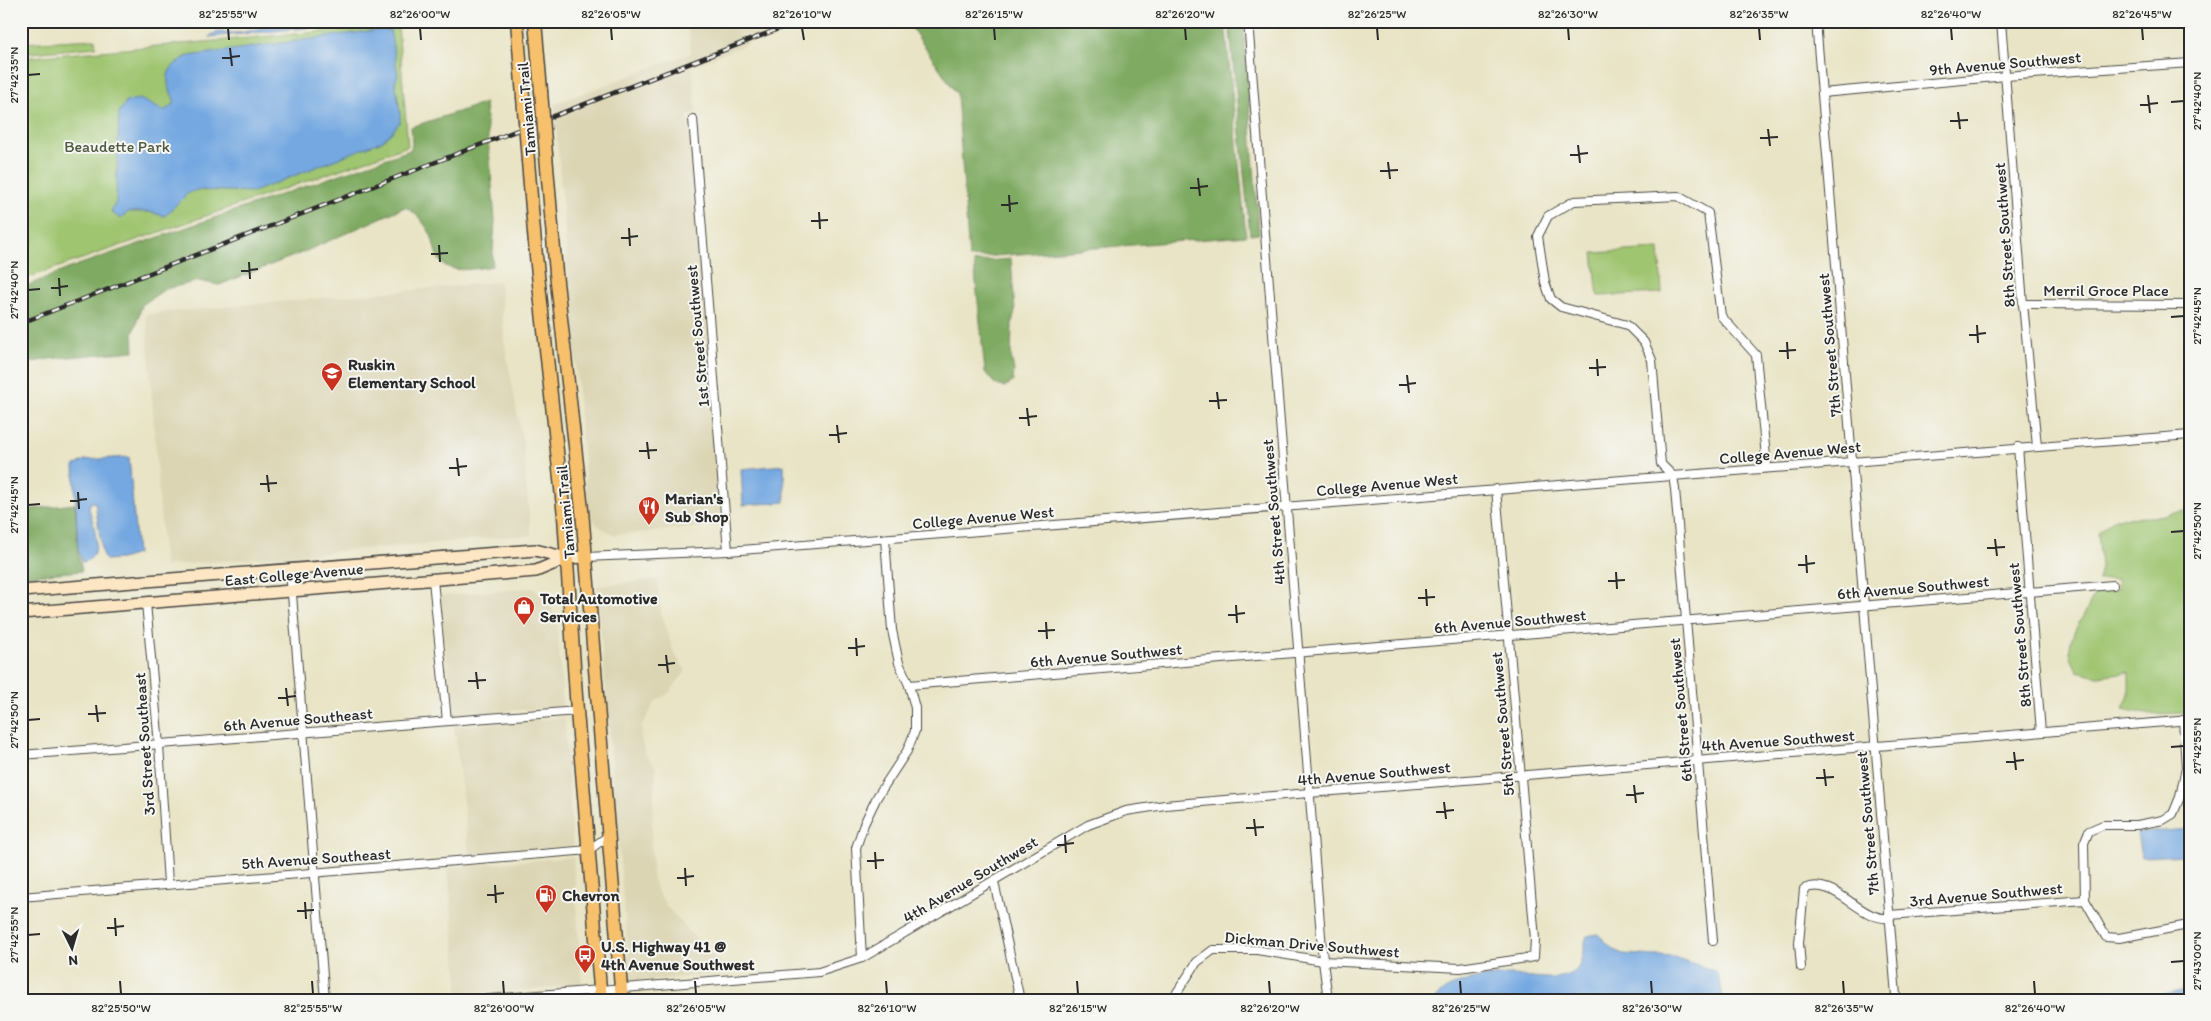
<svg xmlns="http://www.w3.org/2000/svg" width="2211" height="1021" font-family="Itim,sans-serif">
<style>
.built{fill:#dcd5b4}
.green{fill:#9fc570;stroke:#65784e}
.forest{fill:#7faa62;stroke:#556a46}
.water{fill:#75a8e1;stroke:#506a86}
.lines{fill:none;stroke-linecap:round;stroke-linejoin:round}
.minor-casing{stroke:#484742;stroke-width:10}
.secondary-casing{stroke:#484742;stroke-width:14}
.primary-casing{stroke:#484742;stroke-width:15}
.minor{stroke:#fff;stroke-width:8}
.secondary{stroke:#fce6c4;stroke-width:11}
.primary{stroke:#f7c06c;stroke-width:12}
.rail-casing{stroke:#2b2b2b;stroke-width:4.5}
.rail{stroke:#f6f6f2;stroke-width:2.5;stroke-dasharray:8;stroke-linecap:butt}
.primary-bridge-casing{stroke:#484742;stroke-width:15;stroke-linecap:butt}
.primary-bridge{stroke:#f7c06c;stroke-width:12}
.ticks{fill:none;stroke:#2b2b2b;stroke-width:2}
.labels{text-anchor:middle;stroke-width:4;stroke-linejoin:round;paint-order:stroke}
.street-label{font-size:16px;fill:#2b2b2b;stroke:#f6f6f2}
.park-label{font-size:16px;fill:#4e5940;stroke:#f6f6f2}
.poi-label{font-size:16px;font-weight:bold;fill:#2b2b2b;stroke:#f6f6f2;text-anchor:start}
.neatline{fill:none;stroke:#2b2b2b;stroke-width:2}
.ticks-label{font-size:12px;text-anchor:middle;fill:#2b2b2b}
</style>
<rect width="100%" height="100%" fill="#f6f6f2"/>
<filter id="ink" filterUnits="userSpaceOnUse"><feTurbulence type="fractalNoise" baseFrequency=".02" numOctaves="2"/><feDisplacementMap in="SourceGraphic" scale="10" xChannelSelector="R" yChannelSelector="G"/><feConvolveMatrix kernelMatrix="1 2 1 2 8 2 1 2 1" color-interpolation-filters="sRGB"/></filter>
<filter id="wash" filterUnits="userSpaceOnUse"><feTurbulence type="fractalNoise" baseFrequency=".0096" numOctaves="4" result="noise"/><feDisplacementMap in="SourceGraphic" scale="20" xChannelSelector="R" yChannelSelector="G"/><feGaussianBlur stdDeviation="1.12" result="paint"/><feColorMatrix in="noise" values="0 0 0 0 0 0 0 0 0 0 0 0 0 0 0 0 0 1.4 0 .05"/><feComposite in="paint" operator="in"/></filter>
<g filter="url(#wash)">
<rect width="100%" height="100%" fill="#e9e4c5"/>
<g class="built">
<polygon points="698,21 805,21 692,66 696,113 688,114 721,525 615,535 597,525 588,513 554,104 691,53 688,25"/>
<polygon points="500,282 504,340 523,444 531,535 164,566 146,314"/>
<polygon points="658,579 661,614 674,653 686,671 668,694 656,701 642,725 641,740 645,754 656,768 651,843 652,875 656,889 667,907 710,954 730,971 730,974 630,981 597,586"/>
<polygon points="533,588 548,600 557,621 563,707 453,715 439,596"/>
<polygon points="564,718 573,846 448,856 469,853 454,726"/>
<polygon points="573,857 582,985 459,996 448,867"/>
</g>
<g class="green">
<polygon points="398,25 408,146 21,280 21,58"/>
<polygon points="95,39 96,47 21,54 21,43"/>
<polygon points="1659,249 1662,293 1598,296 1593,253"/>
<path d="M2190,510V713L2146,714L2123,709L2129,694V672L2098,676L2077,671C2075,665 2070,658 2070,652C2068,632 2090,611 2095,591L2118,589L2117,579L2098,580L2101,566L2098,532L2115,518L2152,517Z"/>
</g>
<g class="forest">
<polygon points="907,21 1225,21 1246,236 969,258 957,94"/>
<polygon points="1229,21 1243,21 1259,234 1250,235"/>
<path d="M485,103L495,220L492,266C480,268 457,273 446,266C435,261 435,245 431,235C426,225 416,212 405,207L304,252L219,285L199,281L165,289L142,305L133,334L134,351L47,359L21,365V288L78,265L410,150L412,145L411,127Z"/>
<polygon points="1011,259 1015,311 1012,324 1011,357 1014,370 1013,382 1004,387 994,383 985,372 974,262"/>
<polygon points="21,490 23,510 75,504 78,553 82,571 21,576"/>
</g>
<g class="water">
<path d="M319,21H384L209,37C218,29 224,33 234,33C245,33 255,29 265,27C282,24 303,33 319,21Z"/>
<path d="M376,30H390L398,75L395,82L400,111V122L392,132L382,141L253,192L196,190L187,194L165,216L149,212H128L121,219L111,212L116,202L119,112L127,101L140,99L164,111L175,103C173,96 169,90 168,84C165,69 177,62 188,56Z"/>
<path d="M129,457L137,554L121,559L106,560L103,557L95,502L90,503L89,508C93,523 106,558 82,562L78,548L74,466L85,460Z"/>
<polygon points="784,465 785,502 743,505 741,469"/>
<polygon points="2190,829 2190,855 2141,857 2137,833"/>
<path d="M1598,934L1613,949L1623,954L1674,957L1715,971C1721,980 1720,990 1725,1000H1434C1448,980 1491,975 1513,975C1531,976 1564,984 1577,969C1583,962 1583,945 1587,936Z"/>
<polygon points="2190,989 2190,1000 2140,1000"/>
</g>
</g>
<g filter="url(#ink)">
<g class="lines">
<g class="minor-casing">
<g id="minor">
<polyline points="1248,21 1323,961 1328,1000"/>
<polyline points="1816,21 1896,996"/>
<polyline points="2001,21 2023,304 2037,446"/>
<polyline points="1822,93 2006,76 2190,63"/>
<polyline points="693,119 728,551"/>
<polyline points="2023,304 2190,305"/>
<polyline points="2018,447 2041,732"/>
<polyline points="585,557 728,551 2190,435"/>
<polyline points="290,570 325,1000"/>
<polyline points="433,580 447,721"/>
<polyline points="146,603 159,745 168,883"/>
<polyline points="909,685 2113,585"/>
<polyline points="21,755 577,711"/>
<polyline points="994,882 1020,1000"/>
<polyline points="21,897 589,850 608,836"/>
<polyline points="2085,900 2084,843 2089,831 2103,825 2137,825 2163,820 2173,814 2180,797 2186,768 2183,720"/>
<polyline points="2085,900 2106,937 2119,938 2183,926"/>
<polyline points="1889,915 2085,900"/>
<polyline points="1713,941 1675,489 1673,476 1661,464 1652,360 1644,342 1627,325 1561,307 1551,299 1545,282 1538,236 1548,216 1574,201 1678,196 1708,213 1721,316 1756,355 1767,467"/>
<polyline points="862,958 856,848 864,824 877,797 907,751 915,731 915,708 909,685 899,663 892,630 885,539"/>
<path d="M1801,967L1799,943L1804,889C1835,875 1859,921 1889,918"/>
<polyline points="477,1000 819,972 862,958 1088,825 1126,811 1165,805 2190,720"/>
<polyline points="1172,1000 1197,962 1213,950 1257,950 1323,961 1460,968 1534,957 1535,939 1496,489"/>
</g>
</g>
<g class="secondary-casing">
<g id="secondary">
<polyline points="21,591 535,550 567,558 585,557"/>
<polyline points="21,613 536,571 567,558"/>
</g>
</g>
<g class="primary-casing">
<g id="primary">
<polyline points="517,21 523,97"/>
<polyline points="535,21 541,91"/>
<polyline points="546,155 556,273 582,510 622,1000"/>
<polyline points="528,161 536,256 564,516 577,711 601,1000"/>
</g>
</g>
<use href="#minor" class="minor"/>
<use href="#secondary" class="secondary"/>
<use href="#primary" class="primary"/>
<g class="rail-casing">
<polyline id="rail" points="21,323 799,21"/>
</g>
<use href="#rail" class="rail"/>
<g class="primary-bridge-casing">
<g id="primary-bridge">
<polyline points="541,91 546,155"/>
<polyline points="523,97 528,161"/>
</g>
</g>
<use href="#primary-bridge" class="primary-bridge"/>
</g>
</g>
<path class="ticks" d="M228,28L229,40M420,28L421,40M611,28L612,40M802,28L804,40M994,28L995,40M1185,28L1186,40M1377,28L1378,40M1568,28L1569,40M1759,28L1760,40M1951,28L1952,40M2142,28L2143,40M230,48L232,66M222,58L240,56M28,75L40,74M2148,95L2150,113M2171,102L2184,101M2140,105L2158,103M1958,112L1960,129M1950,121L1968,120M1768,129L1770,146M1760,138L1778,137M1578,145L1580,163M1570,155L1588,153M1388,162L1390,179M1380,171L1398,170M1198,178L1200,196M1190,188L1208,186M1009,195L1010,212M1001,205L1018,203M819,212L820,229M811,221L828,220M629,228L630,246M621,238L638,236M439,245L440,262M431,254L448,253M249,262L250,279M241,271L258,269M59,278L60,296M51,288L68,286M28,290L40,289M2171,317L2184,316M1977,325L1978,343M1969,335L1986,333M1787,342L1788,359M1779,351L1796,350M1597,359L1598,376M1589,368L1606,367M1407,375L1409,393M1399,385L1416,383M1217,392L1219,409M1209,401L1227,400M1027,408L1029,426M1019,418L1037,416M837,425L839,443M829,435L847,433M647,442L649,459M639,451L657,450M457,458L459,476M449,468L467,466M267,475L269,492M260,484L277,483M78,492L79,509M70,501L87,499M28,505L40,504M2171,532L2184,531M1995,539L1997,556M1987,548L2005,547M1806,555L1807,573M1798,565L1815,563M1616,572L1617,589M1608,581L1625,580M1426,589L1427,606M1418,598L1435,597M1236,605L1237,623M1228,615L1245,613M1046,622L1047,639M1038,631L1055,630M856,638L857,656M848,648L865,646M666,655L668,673M658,665L675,663M476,672L478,689M468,681L486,680M286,688L288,706M278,698L296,696M96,705L98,722M88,714L106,713M28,720L40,719M2171,747L2184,746M2014,752L2016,770M2006,762L2024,760M1824,769L1826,786M1816,778L1834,777M1634,785L1636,803M1626,795L1644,793M1444,802L1446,819M1436,812L1454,810M1254,819L1256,836M1246,828L1264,827M1065,835L1066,853M1057,845L1074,843M875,852L876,869M867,861L884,860M685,868L686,886M677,878L694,876M495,885L496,903M487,895L504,893M305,902L306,919M297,911L314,910M115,918L116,936M107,928L124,926M28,935L40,934M2171,962L2184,961M120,981L121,994M312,981L313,994M503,981L504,994M695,981L696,994M886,981L887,994M1077,981L1078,994M1269,981L1270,994M1460,981L1461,994M1651,981L1652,994M1843,981L1844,994M2034,981L2035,994"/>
<defs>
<g id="school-pin" transform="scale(1.125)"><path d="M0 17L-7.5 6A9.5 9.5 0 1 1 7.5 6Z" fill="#c8321e" stroke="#f6f6f2"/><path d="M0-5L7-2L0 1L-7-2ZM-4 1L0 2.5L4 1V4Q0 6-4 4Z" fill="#fff"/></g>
<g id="restaurant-pin" transform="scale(1.125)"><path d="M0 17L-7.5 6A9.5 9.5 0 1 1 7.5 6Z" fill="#c8321e" stroke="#f6f6f2"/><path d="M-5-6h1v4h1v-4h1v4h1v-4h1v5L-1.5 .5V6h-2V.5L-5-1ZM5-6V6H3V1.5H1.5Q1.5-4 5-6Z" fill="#fff"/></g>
<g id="shop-pin" transform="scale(1.125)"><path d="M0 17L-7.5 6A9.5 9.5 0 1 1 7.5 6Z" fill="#c8321e" stroke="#f6f6f2"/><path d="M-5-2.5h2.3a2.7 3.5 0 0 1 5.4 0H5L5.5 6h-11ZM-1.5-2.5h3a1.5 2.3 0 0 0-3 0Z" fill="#fff"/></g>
<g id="fuel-pin" transform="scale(1.125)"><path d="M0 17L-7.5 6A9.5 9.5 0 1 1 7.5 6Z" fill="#c8321e" stroke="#f6f6f2"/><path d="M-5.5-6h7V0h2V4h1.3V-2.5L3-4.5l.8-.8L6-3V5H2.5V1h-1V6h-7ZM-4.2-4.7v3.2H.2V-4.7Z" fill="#fff"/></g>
<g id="bus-pin" transform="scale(1.125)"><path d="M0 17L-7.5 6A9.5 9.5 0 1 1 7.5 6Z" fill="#c8321e" stroke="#f6f6f2"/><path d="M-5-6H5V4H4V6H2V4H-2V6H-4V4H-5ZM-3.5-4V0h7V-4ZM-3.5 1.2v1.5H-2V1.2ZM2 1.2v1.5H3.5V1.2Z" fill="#fff"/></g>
</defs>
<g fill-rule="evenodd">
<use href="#school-pin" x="332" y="373"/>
<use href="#restaurant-pin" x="649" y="507"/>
<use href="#shop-pin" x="524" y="607"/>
<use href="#fuel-pin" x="546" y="895"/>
<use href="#bus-pin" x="585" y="955"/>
</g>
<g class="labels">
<g class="street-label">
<text transform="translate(2005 63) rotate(-5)" y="6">9th Avenue Southwest</text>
<text transform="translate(526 109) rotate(-95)" y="6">Tamiami Trail</text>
<text transform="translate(2004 235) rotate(-94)" y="6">8th Street Southwest</text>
<text x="2106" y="296">Merril Groce Place</text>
<text transform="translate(697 336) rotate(-95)" y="6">1st Street Southwest</text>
<text transform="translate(1829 345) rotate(-95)" y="6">7th Street Southwest</text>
<text transform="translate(1790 452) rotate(-5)" y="6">College Avenue West</text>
<text transform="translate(1387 484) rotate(-5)" y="6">College Avenue West</text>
<text transform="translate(565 512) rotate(-95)" y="6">Tamiami Trail</text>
<text transform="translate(1273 512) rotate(-95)" y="6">4th Street Southwest</text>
<text transform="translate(983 517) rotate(-5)" y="6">College Avenue West</text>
<text transform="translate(294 574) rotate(-5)" y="6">East College Avenue</text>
<text transform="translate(1913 587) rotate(-5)" y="6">6th Avenue Southwest</text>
<text transform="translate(1510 621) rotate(-5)" y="6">6th Avenue Southwest</text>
<text transform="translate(2019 635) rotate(-95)" y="6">8th Street Southwest</text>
<text transform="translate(1106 655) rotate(-5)" y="6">6th Avenue Southwest</text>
<text transform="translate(1680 710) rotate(-95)" y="6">6th Street Southwest</text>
<text transform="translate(298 719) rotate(-5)" y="6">6th Avenue Southeast</text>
<text transform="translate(1502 724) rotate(-95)" y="6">5th Street Southwest</text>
<text transform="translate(1778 740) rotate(-4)" y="6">4th Avenue Southwest</text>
<text transform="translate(144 744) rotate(-94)" y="6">3rd Street Southeast</text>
<text transform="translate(1374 773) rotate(-5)" y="6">4th Avenue Southwest</text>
<text transform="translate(1867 823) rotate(-95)" y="6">7th Street Southwest</text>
<text transform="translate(316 858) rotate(-4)" y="6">5th Avenue Southeast</text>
<text transform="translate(970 879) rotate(-31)" y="6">4th Avenue Southwest</text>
<text transform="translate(1986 894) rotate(-5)" y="6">3rd Avenue Southwest</text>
<text transform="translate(1312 944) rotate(5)" y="6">Dickman Drive Southwest</text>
</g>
<g class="park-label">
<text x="117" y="152">Beaudette Park</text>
</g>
<g class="poi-label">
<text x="348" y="370">Ruskin<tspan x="348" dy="18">Elementary School</tspan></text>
<text x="665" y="504">Marian's<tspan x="665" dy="18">Sub Shop</tspan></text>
<text x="540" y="604">Total Automotive<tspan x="540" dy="18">Services</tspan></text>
<text x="562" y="901">Chevron</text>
<text x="601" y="952">U.S. Highway 41 @<tspan x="601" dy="18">4th Avenue Southwest</tspan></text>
</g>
</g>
<rect width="2211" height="1021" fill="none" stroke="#f6f6f2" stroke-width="55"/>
<g transform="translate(72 948) rotate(175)" stroke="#f6f6f2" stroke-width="4" paint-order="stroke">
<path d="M0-4L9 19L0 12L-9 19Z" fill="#2b2b2b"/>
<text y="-8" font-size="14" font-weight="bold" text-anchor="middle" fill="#2b2b2b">N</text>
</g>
<rect x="28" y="28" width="2156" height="966" class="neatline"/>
<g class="ticks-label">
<text x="228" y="18">82°25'55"W</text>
<text x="420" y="18">82°26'00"W</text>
<text x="611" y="18">82°26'05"W</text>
<text x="802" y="18">82°26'10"W</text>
<text x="994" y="18">82°26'15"W</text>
<text x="1185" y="18">82°26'20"W</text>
<text x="1377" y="18">82°26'25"W</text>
<text x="1568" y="18">82°26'30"W</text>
<text x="1759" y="18">82°26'35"W</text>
<text x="1951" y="18">82°26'40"W</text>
<text x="2142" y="18">82°26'45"W</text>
<text transform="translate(14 75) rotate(-90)" y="4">27°42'35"N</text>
<text transform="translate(2197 101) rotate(-90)" y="4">27°42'40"N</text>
<text transform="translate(14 290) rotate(-90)" y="4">27°42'40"N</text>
<text transform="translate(2197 316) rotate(-90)" y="4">27°42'45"N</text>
<text transform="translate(14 505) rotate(-90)" y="4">27°42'45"N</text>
<text transform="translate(2197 531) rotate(-90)" y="4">27°42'50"N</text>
<text transform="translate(14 720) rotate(-90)" y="4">27°42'50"N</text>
<text transform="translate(2197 746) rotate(-90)" y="4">27°42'55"N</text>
<text transform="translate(14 935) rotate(-90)" y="4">27°42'55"N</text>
<text transform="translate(2197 961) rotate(-90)" y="4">27°43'00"N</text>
<text x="121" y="1012">82°25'50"W</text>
<text x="313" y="1012">82°25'55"W</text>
<text x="504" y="1012">82°26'00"W</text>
<text x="696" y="1012">82°26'05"W</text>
<text x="887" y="1012">82°26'10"W</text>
<text x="1078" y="1012">82°26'15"W</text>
<text x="1270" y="1012">82°26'20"W</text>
<text x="1461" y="1012">82°26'25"W</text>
<text x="1652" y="1012">82°26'30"W</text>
<text x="1844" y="1012">82°26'35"W</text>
<text x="2035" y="1012">82°26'40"W</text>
</g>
</svg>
